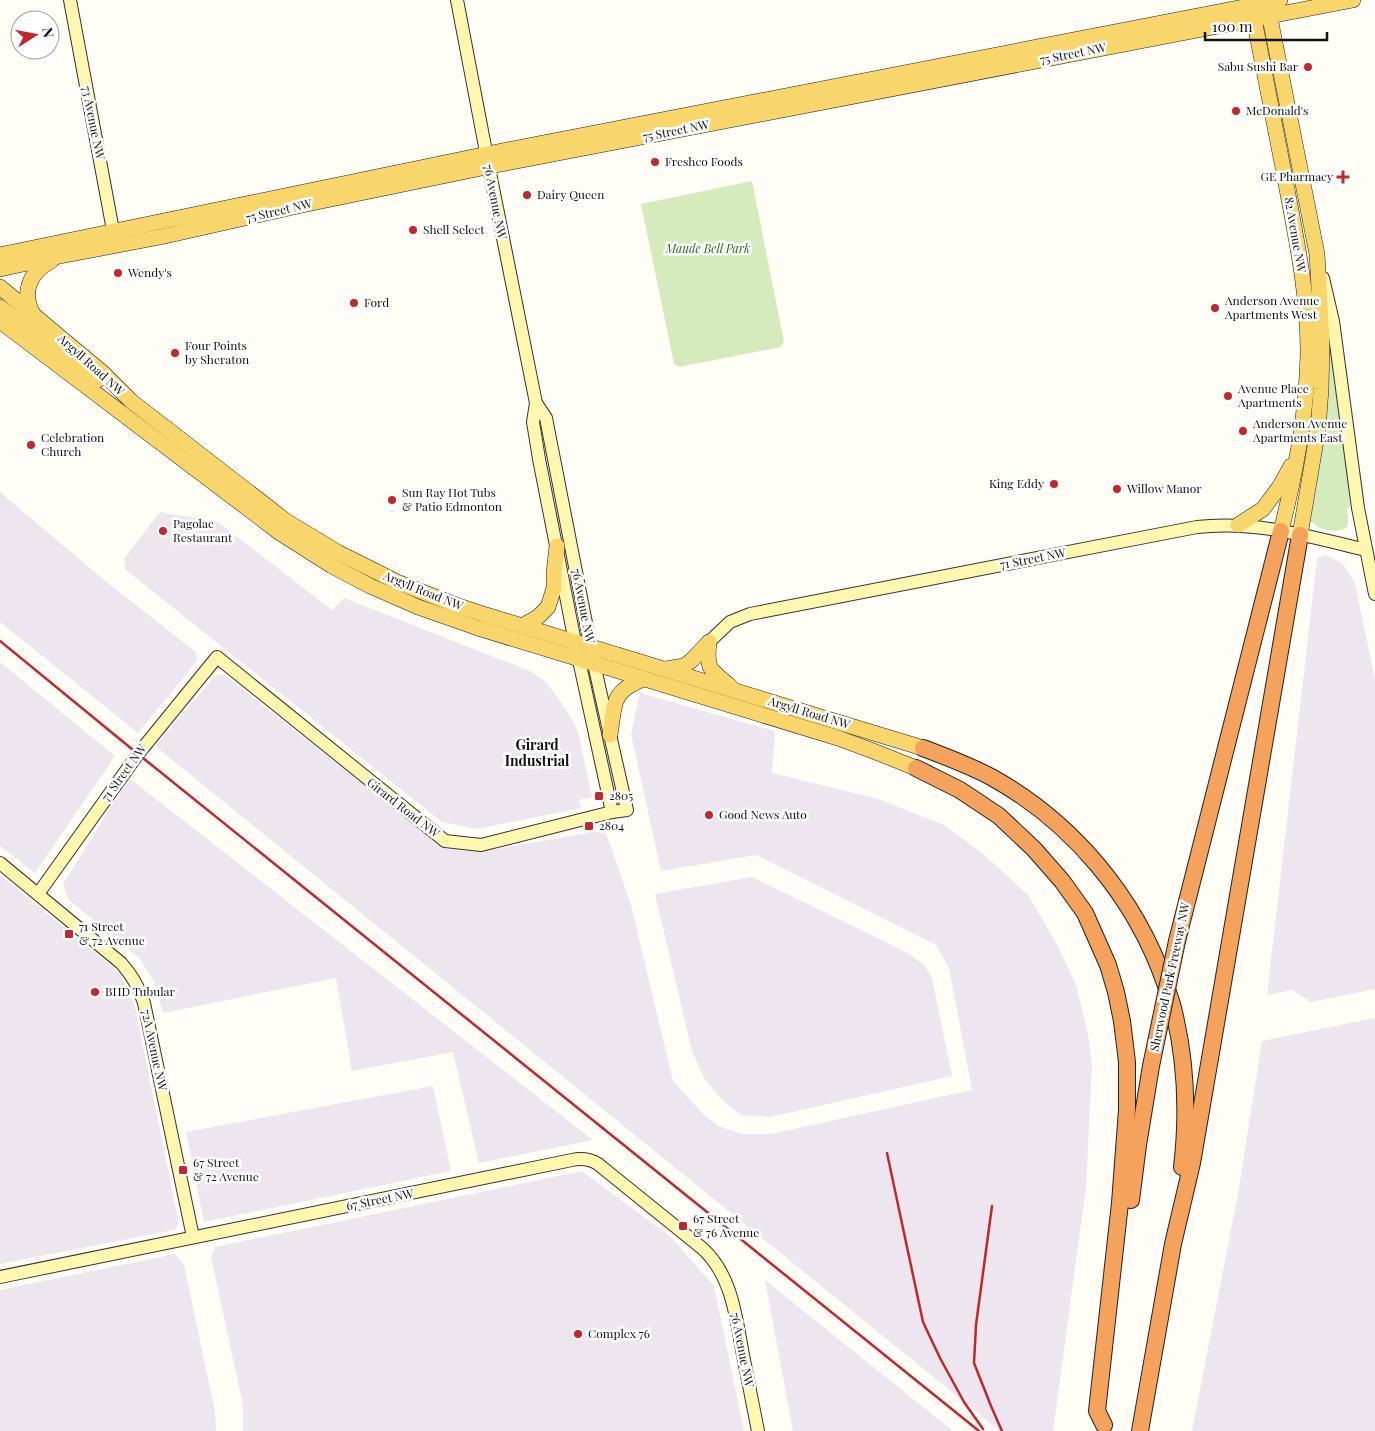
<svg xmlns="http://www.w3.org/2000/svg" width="1375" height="1431" font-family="'Playfair Display',serif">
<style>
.industrial{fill:#eee6ef}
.green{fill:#d5ebbd}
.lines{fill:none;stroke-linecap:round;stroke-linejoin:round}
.secondary-casing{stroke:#333;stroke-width:14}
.primary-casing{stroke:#222;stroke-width:16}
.highway-casing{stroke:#222;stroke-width:18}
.secondary{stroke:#fff6b0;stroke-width:12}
.primary{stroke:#f9d66b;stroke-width:15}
.highway{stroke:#f5a25d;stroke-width:16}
.rail{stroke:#c4262e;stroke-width:2.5}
.highway-bridge-casing{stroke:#222;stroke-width:18;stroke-linecap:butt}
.highway-bridge{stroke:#f5a25d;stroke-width:16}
.poi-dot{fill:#c4262e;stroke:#fff;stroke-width:2}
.labels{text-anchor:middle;stroke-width:5;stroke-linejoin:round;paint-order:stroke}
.street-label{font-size:12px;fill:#111;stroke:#fff}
.poi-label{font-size:12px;fill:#111;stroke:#fff;text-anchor:start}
.park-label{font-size:12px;font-style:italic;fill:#2f6b1f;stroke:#fff}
.neighbourhood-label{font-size:14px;font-weight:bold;fill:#111;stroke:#fff}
</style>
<rect width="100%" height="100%" fill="#fffdf5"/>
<g class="industrial">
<polygon points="0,492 104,580 196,652 197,661 138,733 0,622"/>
<polygon points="160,512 218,522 332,610 344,598 530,671 545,681 561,702 573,721 579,736 592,797 579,800 581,808 477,829 442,822 126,570 124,559"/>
<polygon points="1325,555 1342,563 1355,583 1375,680 1375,989 1311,1002 1292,990 1267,995 1317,559"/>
<polygon points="0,662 115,756 35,873 0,846"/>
<polygon points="223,674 446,849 478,852 605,830 631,905 673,1081 703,1114 718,1126 742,1134 771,1134 972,1090 949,968 936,945 756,855 661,871 631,734 640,693 775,731 772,773 878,799 944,825 981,852 1028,895 1058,946 1076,985 1088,1034 1092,1066 1086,1187 1053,1431 1000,1431 155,746 215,676"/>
<polygon points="129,778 593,1140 479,1163 453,1052 352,1071 336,978 163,1013 154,981 139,958 68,899 63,884"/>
<polygon points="0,875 120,973 135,1007 179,1224 174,1230 0,1264"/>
<polygon points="752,877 908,953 924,965 932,978 952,1076 770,1117 741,1115 721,1099 704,1078 692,1051 655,894"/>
<polygon points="1375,1018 1375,1431 1192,1431 1238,1194 1262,1041"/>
<polygon points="433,1086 451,1171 204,1222 186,1132"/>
<polygon points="582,1171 671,1237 714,1286 744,1431 243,1431 243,1405 211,1257 215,1247"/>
<polygon points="175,1254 184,1265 215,1412 216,1431 0,1431 0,1290"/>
<polygon points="765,1280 953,1431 793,1431"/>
</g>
<g class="green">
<polygon points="752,181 784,342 781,347 679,367 674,364 641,204"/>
<path d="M1329,323L1349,490L1350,506L1347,509C1348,516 1350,522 1346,528C1339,532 1328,531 1320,528C1316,526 1315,523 1310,521Z"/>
</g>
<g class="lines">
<g class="secondary-casing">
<g id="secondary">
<polyline points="70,0 115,241"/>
<polyline points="457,0 491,178 536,403 533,422 539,459 575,642 612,812"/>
<polyline points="1323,278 1333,321 1358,508 1375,594"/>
<path d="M709,642L730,622L750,614L1197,527C1255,520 1311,537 1366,550"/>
<path d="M0,863L121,963C132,975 139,987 144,1003L193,1237"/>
<polyline points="38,894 138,754 217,657 445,841 481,845 612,812 627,810 594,664 546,418 536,403"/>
<path d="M0,1277L572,1160C582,1158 590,1159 598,1164L702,1248C732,1275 736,1317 743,1355C748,1380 753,1406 758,1431"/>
</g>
</g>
<g class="primary-casing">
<g id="primary">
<polyline points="1268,8 1317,254 1322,340 1321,389 1318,429 1300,535"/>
<path d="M1252,9C1263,64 1273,118 1284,173C1295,233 1308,290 1308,352C1307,413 1296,472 1281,531"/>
<polyline points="0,255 497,152 1280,0"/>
<polyline points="0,269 60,256 165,236 302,205 501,164 1353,0"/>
<polyline points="0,287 103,373 131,401 286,521 339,553 397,582 456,605 486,615 923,748"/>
<polyline points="0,307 98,380"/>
<path d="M33,314C21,292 30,272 51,261"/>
<polyline points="0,321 280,533 332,566 370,586 418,607 478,628 838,738 868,749 916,768"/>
<polyline points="1238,525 1263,509 1280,486 1291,466"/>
<polyline points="522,626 538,617 548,607 554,588 554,573 557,546"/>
<path d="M709,642C706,670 710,669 730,686"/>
<polyline points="666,669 684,666 691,661 709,642"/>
<path d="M610,735C615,703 611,692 643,679"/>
</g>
</g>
<g class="highway-casing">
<g id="highway">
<path d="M923,748C947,757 971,766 993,778C1073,823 1135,897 1165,983C1168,993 1172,1002 1174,1012C1186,1062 1188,1116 1182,1167"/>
<polyline points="916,768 960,790 999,816 1034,849 1062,881 1085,913 1108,965 1116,992 1122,1021 1127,1062 1127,1110 1120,1203 1097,1411 1104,1425"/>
<polyline points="1177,941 1281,531"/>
<polyline points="1131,1200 1138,1145 1151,1066"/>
<polyline points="1140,1431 1173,1244 1192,1163 1300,535"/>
</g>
</g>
<use href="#secondary" class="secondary"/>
<use href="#primary" class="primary"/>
<use href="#highway" class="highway"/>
<g class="rail">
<polyline points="0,641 138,754 979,1431"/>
<polyline points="887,1153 923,1322 940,1358 964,1402 983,1429"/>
<polyline points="992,1206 976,1325 974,1363 991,1406 1002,1431"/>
</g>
<g class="highway-bridge-casing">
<polyline id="highway-bridge" points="1151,1066 1177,941"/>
</g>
<use href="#highway-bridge" class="highway-bridge"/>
</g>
<g class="poi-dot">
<circle cx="1308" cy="67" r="5"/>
<circle cx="1236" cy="111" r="5"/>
<circle cx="655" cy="162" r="5"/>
<path d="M1340.5 169.5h5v5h5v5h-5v5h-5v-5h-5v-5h5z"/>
<circle cx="527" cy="195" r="5"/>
<circle cx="413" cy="230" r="5"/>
<circle cx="118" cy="273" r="5"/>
<circle cx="354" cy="303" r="5"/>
<circle cx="1215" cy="308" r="5"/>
<circle cx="175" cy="353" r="5"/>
<circle cx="1228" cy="396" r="5"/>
<circle cx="1243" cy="431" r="5"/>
<circle cx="31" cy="445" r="5"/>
<circle cx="1054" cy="484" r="5"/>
<circle cx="1117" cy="489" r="5"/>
<circle cx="392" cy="500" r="5"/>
<circle cx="163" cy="531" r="5"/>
<rect x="594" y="791" width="10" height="10" rx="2.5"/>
<circle cx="709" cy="815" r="5"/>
<rect x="584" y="821" width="10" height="10" rx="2.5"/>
<rect x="64" y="929" width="10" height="10" rx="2.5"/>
<circle cx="95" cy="992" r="5"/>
<rect x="178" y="1165" width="10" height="10" rx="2.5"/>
<rect x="678" y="1221" width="10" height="10" rx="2.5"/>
<circle cx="578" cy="1334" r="5"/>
</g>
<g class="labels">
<g class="street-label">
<text transform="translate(1073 54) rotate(-11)" y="4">75 Street NW</text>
<text transform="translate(93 123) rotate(79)" y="4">73 Avenue NW</text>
<text transform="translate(676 131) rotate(-11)" y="4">75 Street NW</text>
<text transform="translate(495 202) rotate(79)" y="4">76 Avenue NW</text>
<text transform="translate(279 211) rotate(-13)" y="4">75 Street NW</text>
<text transform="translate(1295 235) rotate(80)" y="4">82 Avenue NW</text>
<text transform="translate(91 365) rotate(42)" y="4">Argyll Road NW</text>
<text transform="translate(1033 559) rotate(-11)" y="4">71 Street NW</text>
<text transform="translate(423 591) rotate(22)" y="4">Argyll Road NW</text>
<text transform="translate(583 606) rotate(79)" y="4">76 Avenue NW</text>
<text transform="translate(809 713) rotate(17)" y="4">Argyll Road NW</text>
<text transform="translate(124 773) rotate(-54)" y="4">71 Street NW</text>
<text transform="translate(403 808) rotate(38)" y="4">Girard Road NW</text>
<text transform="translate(1170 977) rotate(-78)" y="4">Sherwood Park Freeway NW</text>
<text transform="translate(154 1050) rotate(78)" y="4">72A Avenue NW</text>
<text transform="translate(380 1200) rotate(-11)" y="4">67 Street NW</text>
<text transform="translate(742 1350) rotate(79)" y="4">76 Avenue NW</text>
</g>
<g class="poi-label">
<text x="1298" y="71" text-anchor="end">Sabu Sushi Bar</text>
<text x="1246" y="115">McDonald's</text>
<text x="665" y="166">Freshco Foods</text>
<text x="1333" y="181" text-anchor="end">GE Pharmacy</text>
<text x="537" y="199">Dairy Queen</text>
<text x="423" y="234">Shell Select</text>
<text x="128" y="277">Wendy's</text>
<text x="1225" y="305">Anderson Avenue<tspan x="1225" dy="14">Apartments West</tspan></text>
<text x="364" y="307">Ford</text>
<text x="185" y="350">Four Points<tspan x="185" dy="14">by Sheraton</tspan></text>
<text x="1238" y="393">Avenue Place<tspan x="1238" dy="14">Apartments</tspan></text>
<text x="1253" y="428">Anderson Avenue<tspan x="1253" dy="14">Apartments East</tspan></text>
<text x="41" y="442">Celebration<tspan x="41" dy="14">Church</tspan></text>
<text x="1044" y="488" text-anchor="end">King Eddy</text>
<text x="1127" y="493">Willow Manor</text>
<text x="402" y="497">Sun Ray Hot Tubs<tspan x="402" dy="14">&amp; Patio Edmonton</tspan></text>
<text x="173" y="528">Pagolac<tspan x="173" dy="14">Restaurant</tspan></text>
<text x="609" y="800">2805</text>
<text x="719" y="819">Good News Auto</text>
<text x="599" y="830">2804</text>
<text x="79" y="931">71 Street<tspan x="79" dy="14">&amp; 72 Avenue</tspan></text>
<text x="105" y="996">BHD Tubular</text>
<text x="193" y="1167">67 Street<tspan x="193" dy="14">&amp; 72 Avenue</tspan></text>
<text x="693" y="1223">67 Street<tspan x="693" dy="14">&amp; 76 Avenue</tspan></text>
<text x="588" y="1338">Complex 76</text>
</g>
<g class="park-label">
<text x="708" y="253">Maude Bell Park</text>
</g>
<g class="neighbourhood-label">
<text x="537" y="750">Girard<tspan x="537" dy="16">Industrial</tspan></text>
</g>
</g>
<g transform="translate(35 35) rotate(79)"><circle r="24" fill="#ffffff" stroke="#a0a0a0"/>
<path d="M0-4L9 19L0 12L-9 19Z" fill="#c4262e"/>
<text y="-8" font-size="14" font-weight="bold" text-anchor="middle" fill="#111111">N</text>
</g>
<path d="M1205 32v8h122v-8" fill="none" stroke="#111111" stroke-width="2.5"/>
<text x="1212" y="32" font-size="15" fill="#111111" stroke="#ffffff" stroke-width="4" paint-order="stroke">100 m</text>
</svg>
